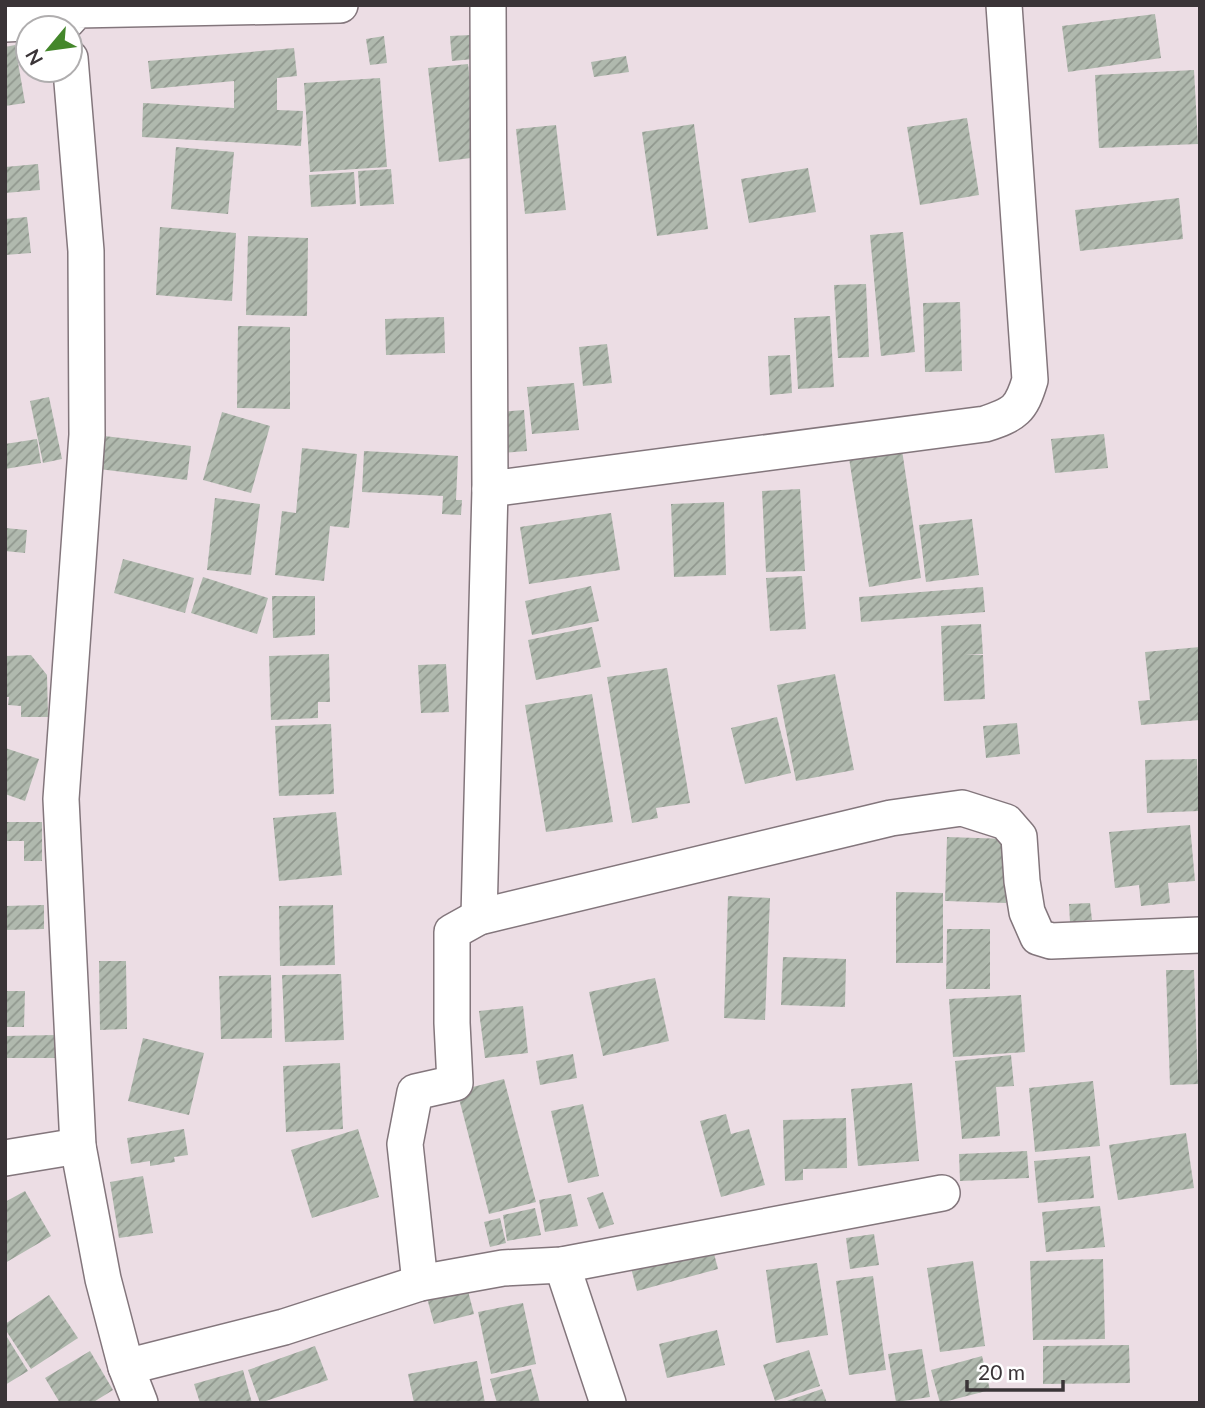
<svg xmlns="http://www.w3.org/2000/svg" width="1205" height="1408" font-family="Lato,sans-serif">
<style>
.building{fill:url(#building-hatch)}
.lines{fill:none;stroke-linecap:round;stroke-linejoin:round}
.minor-casing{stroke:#83767c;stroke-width:38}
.minor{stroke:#fff;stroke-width:35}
</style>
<defs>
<pattern id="building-hatch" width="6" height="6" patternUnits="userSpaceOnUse" patternTransform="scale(1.75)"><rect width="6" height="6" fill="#b0b9ae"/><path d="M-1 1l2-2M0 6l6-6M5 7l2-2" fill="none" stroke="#90978e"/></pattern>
</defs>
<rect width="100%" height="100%" fill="#ecdde4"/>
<g class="building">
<polygon points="1155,14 1161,58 1068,72 1062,26"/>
<polygon points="471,35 473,59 452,61 450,36"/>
<polygon points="384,36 387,63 370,65 366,39"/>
<polygon points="15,45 25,103 5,106 5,47"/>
<polygon points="294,48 297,76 277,78 277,110 303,111 301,146 142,137 143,103 234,108 234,81 151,89 148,61"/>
<polygon points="626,56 629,72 594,77 591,62"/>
<polygon points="468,64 479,157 439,162 428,68"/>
<polygon points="1194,70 1198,144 1099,148 1095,75"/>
<polygon points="380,78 387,167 310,172 304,83"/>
<polygon points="967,118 979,195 920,205 907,127"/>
<polygon points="694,124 708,229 657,236 642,132"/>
<polygon points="556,125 566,210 525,214 516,129"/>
<polygon points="176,147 234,152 228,214 171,209"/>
<polygon points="38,164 40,190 5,193 5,167"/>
<polygon points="808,168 816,212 749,223 741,179"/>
<polygon points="391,169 394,204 360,206 358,171"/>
<polygon points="354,172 356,204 311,207 309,175"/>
<polygon points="1179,198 1183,239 1080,251 1075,210"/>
<polygon points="27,217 31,253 5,255 5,219"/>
<polygon points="160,227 236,233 232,301 156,295"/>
<polygon points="903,232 915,352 881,356 870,235"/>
<polygon points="248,236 308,238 307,316 246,315"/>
<polygon points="866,284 869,357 838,358 834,285"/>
<polygon points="960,302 962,371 925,372 923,303"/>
<polygon points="830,316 834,387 798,389 794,318"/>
<polygon points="444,317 445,353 386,355 385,319"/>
<polygon points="238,326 290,327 290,409 237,408"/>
<polygon points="607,344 612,383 583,386 579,347"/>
<polygon points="790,355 792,393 770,395 768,356"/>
<polygon points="574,383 579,430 532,434 527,387"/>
<polygon points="49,397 62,459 43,463 30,401"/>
<polygon points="524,410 527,451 503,453 500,412"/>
<polygon points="222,412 270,426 251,493 203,480"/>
<polygon points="1104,434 1108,468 1055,473 1051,439"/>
<polygon points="104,436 191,446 187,480 99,469"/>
<polygon points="37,439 41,463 5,469 5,444"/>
<polygon points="302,448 357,454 349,528 330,526 324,581 275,575 282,511 296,513"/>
<polygon points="902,450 921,578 869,587 849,458"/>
<polygon points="364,451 458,456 456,500 462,500 461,515 442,514 443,496 362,492"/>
<polygon points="800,489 805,571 766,572 762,491"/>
<polygon points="215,498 260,504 251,575 207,570"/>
<polygon points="724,502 726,575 674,577 671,504"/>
<polygon points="611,513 620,570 529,584 520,527"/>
<polygon points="972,519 979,575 926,582 919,525"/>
<polygon points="5,528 27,530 25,553 5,551"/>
<polygon points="123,559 194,578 185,613 114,593"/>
<polygon points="802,576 806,629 770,631 766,578"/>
<polygon points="203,577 268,598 257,634 191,613"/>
<polygon points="591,586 599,621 532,635 525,601"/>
<polygon points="983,587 985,612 861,622 859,597"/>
<polygon points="272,596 315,596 315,635 273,638"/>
<polygon points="981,624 983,654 965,655 983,655 985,699 944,701 941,626"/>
<polygon points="592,627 601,667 536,680 528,640"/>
<polygon points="1200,647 1200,720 1141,725 1138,701 1150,700 1145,652"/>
<polygon points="329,654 330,702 318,702 318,718 271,720 269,656"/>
<polygon points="31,655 47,675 48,717 21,717 21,706 8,705 9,697 5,697 5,656"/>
<polygon points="446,664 449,712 421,713 418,665"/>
<polygon points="667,668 690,803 656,808 658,818 632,823 607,677"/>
<polygon points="835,674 854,770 796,781 777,685"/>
<polygon points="592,694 613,822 546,832 525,705"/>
<polygon points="777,717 791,773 745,784 731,728"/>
<polygon points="1017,723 1020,754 986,758 983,726"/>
<polygon points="331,724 334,794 279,796 275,726"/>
<polygon points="5,748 39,759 25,801 5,794"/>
<polygon points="1197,759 1199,811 1147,813 1145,760"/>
<polygon points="336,812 342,875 279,881 273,818"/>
<polygon points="5,822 42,822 42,861 24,861 24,841 5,841"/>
<polygon points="1190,825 1195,881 1168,883 1170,903 1141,906 1139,885 1115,888 1109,832"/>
<polygon points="947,837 1008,839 1006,903 945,901"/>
<polygon points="896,892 943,893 943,963 896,963"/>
<polygon points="728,896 770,898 765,1020 724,1018"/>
<polygon points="1090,903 1092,920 1070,922 1069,904"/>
<polygon points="44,905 44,929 5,930 5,906"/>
<polygon points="333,905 335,965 280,966 279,906"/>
<polygon points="947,929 990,929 990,989 946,989"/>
<polygon points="783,957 846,959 845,1007 781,1005"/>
<polygon points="99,961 126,961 127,1029 100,1030"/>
<polygon points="1166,970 1194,970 1198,1084 1170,1085"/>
<polygon points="341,974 344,1040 285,1042 282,975"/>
<polygon points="271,975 272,1038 221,1039 219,976"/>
<polygon points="655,978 669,1041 603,1056 589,992"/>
<polygon points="5,991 25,991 24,1027 5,1027"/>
<polygon points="1021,995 1025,1052 953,1057 949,999"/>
<polygon points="523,1006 528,1053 485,1058 479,1011"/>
<polygon points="56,1035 56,1058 5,1058 5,1036"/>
<polygon points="143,1038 204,1053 189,1115 128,1101"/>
<polygon points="573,1054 577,1078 540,1085 536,1061"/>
<polygon points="1011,1055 1014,1086 996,1087 1000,1136 962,1139 955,1061"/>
<polygon points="340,1063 343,1129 286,1132 283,1066"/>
<polygon points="504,1079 536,1202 489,1214 457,1091"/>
<polygon points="1093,1081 1100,1146 1035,1152 1029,1088"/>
<polygon points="912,1083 919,1161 858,1166 851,1089"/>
<polygon points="583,1104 599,1176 568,1183 551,1111"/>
<polygon points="726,1114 731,1134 749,1129 765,1185 721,1197 700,1121"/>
<polygon points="846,1118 847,1168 803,1169 803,1180 785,1181 783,1120"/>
<polygon points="184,1129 188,1155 174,1157 175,1162 150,1166 150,1161 131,1164 127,1138"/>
<polygon points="358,1129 379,1197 312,1218 291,1150"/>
<polygon points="1186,1133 1194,1188 1118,1200 1109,1145"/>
<polygon points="1027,1151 1029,1178 960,1181 959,1154"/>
<polygon points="1090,1156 1094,1198 1038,1203 1034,1161"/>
<polygon points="143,1176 153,1233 119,1238 110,1182"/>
<polygon points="25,1191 51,1236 5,1263 5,1202"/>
<polygon points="603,1192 614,1224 599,1229 587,1198"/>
<polygon points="571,1194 578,1226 545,1232 539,1200"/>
<polygon points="1100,1206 1105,1247 1046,1252 1042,1212"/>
<polygon points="535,1208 541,1235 507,1241 503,1215"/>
<polygon points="500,1218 506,1243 490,1247 484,1222"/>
<polygon points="874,1234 879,1265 850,1269 846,1238"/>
<polygon points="711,1242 718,1269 637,1291 630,1264"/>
<polygon points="1103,1259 1105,1339 1033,1340 1030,1261"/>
<polygon points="973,1261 985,1346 940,1352 927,1268"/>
<polygon points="817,1263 828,1335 776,1343 766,1270"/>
<polygon points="873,1276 886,1370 849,1375 836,1281"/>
<polygon points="467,1287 474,1314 434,1324 427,1298"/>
<polygon points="49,1295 78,1338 31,1369 5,1329 5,1324"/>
<polygon points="523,1303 536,1364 491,1374 478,1312"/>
<polygon points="717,1330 725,1365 667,1378 659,1344"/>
<polygon points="5,1334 28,1371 5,1385"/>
<polygon points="1129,1345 1130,1383 1043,1384 1043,1346"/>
<polygon points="315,1346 328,1380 260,1403 248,1370"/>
<polygon points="922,1349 930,1397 896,1402 888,1354"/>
<polygon points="809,1350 820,1386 775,1401 763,1365"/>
<polygon points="90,1351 113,1390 92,1403 60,1403 45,1378"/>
<polygon points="982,1356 990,1390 940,1403 931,1370"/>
<polygon points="477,1361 485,1403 414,1403 408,1374"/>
<polygon points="531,1369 540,1403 497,1403 490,1379"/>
<polygon points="243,1370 252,1403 200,1403 194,1384"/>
<polygon points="822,1389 827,1403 784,1403 784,1402"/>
</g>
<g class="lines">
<g class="minor-casing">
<g id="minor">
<path d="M488,5L490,489L985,424C1015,414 1021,410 1030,380L1004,5"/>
<polyline points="5,24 67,21 77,10 340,5"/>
<polyline points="70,58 86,251 87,435 61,799 78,1146 103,1279 126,1367 140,1403"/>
<polyline points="479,917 490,489"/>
<polyline points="5,1158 78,1146"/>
<polyline points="562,1265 608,1403"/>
<polyline points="420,1283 405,1144 415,1092 455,1083 452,1023 452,932 479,917 891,818 962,808 1006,822 1019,837 1022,881 1027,912 1038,937 1051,941 1200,935"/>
<polyline points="126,1367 284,1327 420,1283 503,1268 562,1265 942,1193"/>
</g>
</g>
<use href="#minor" class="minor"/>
</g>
<rect width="1205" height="1408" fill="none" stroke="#3a3437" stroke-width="14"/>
<g transform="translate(49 49) rotate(241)"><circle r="33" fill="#ffffff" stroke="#b0aeaf" stroke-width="2"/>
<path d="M0-5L12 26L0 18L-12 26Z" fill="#44872b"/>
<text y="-10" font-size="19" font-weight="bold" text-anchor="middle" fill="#3a3437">N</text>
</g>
<path d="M967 1380v10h96v-10" fill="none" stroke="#3a3437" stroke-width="3.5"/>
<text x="978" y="1380" font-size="21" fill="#3a3437" stroke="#ffffff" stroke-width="5" paint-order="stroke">20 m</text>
</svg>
